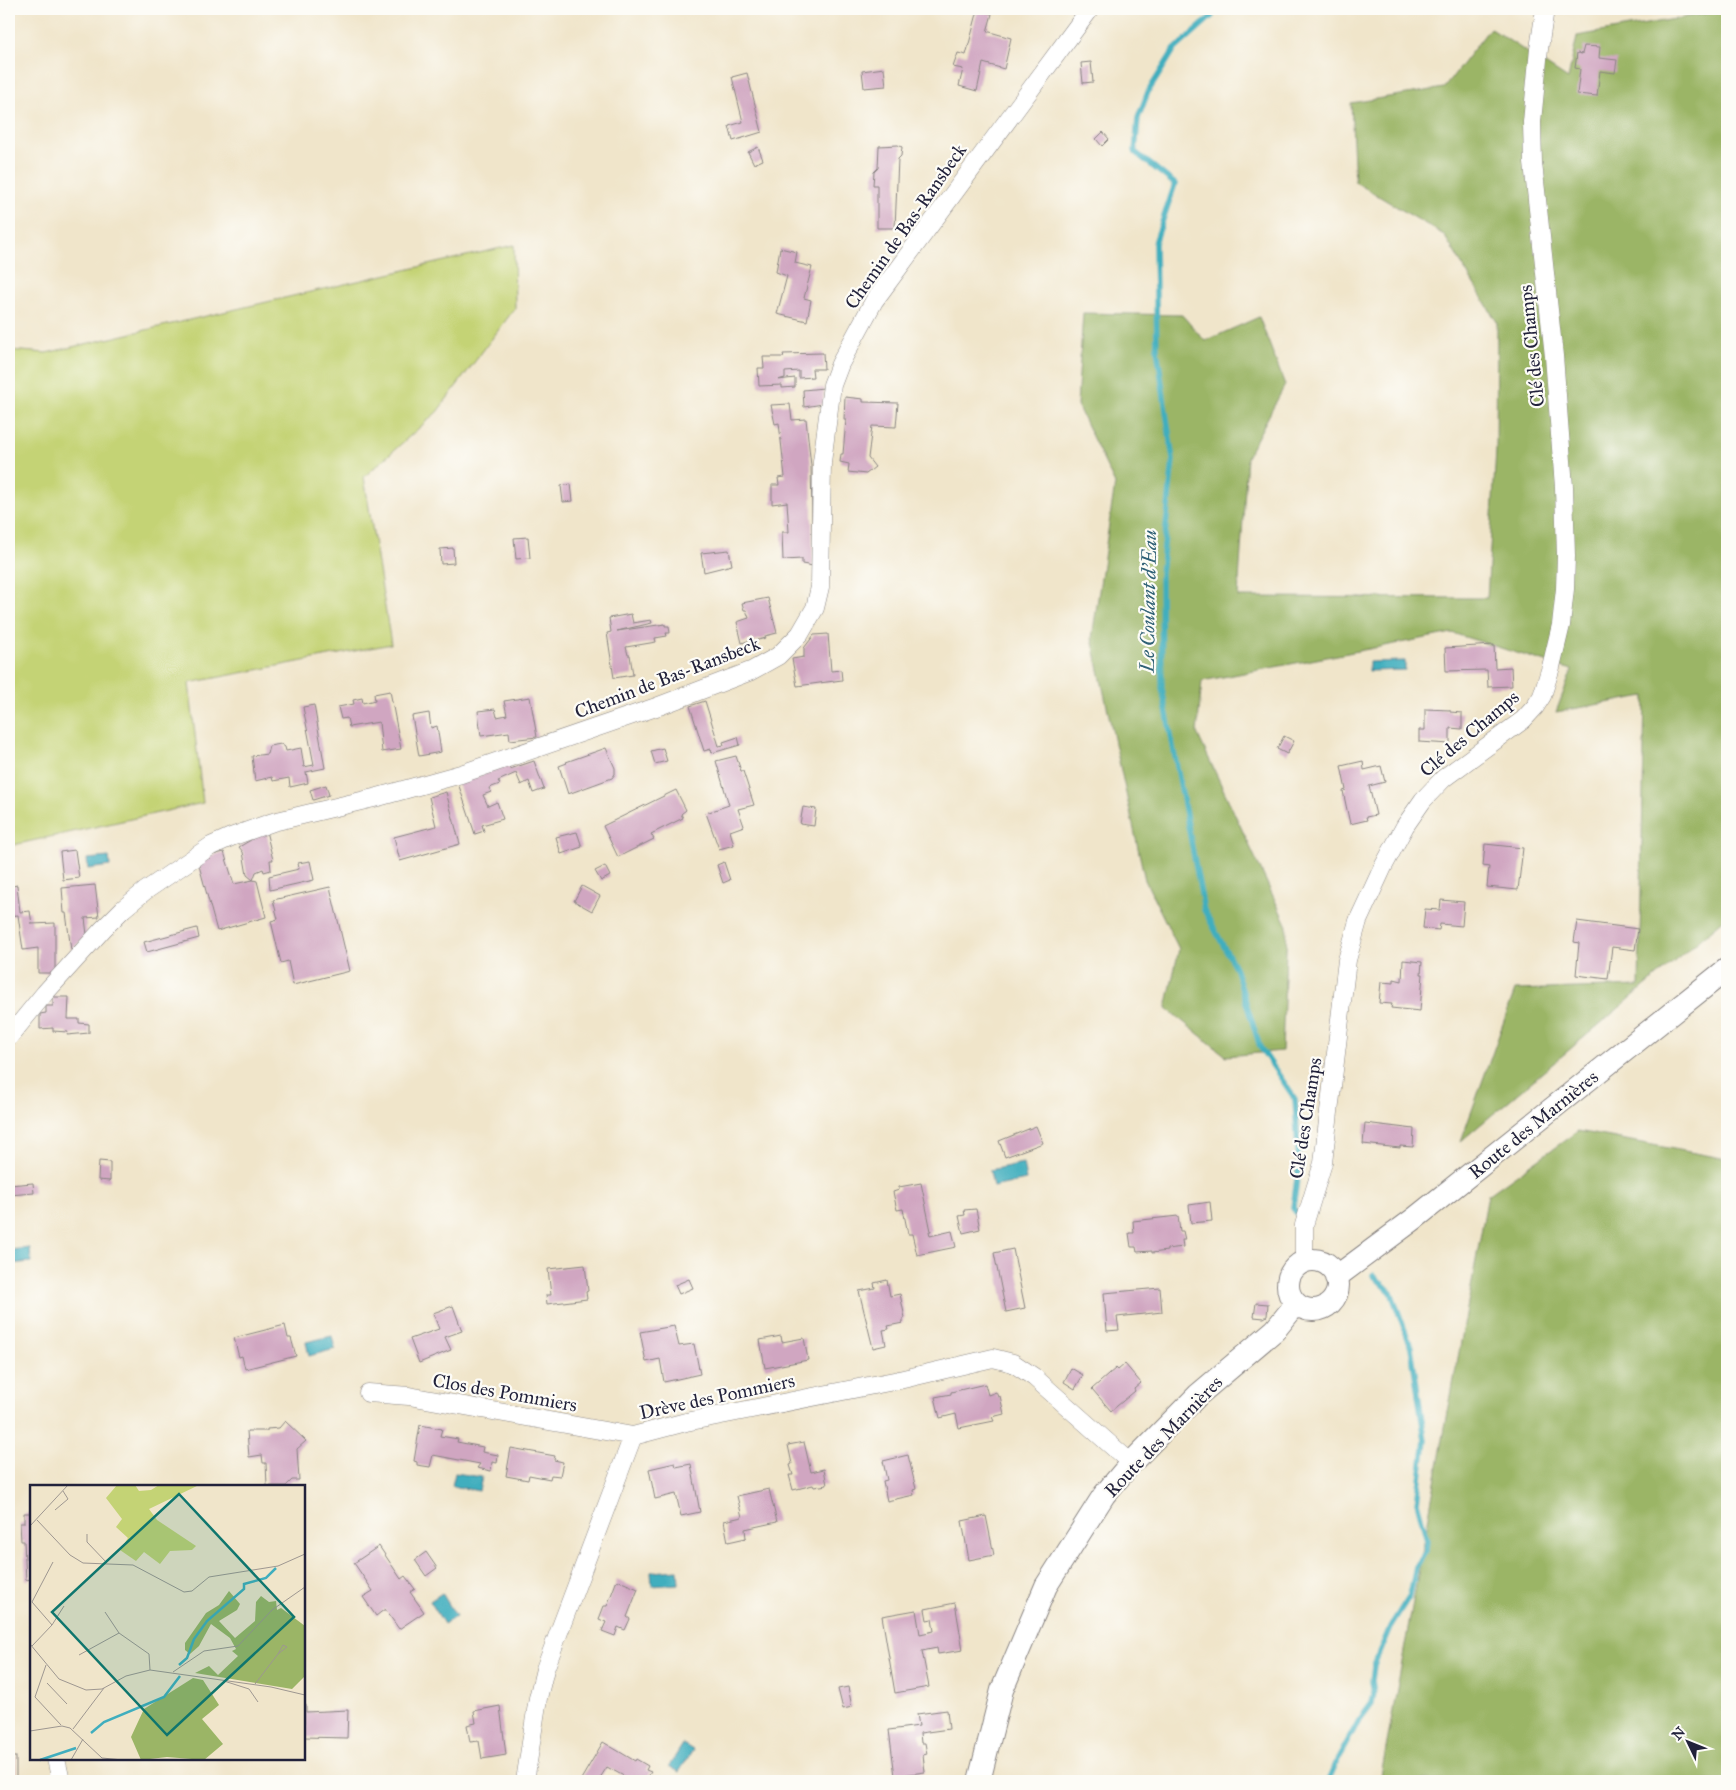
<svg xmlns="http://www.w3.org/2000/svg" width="1736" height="1790" font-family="'IM FELL Great Primer',serif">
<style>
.green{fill:#c4d375;stroke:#737a58}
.forest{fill:#9bb566;stroke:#5e6c50}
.water{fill:#40aebe;stroke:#31687c}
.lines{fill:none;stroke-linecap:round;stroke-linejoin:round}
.stream{stroke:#40aebe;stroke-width:5.5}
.building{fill:#d0a6c1}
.minor-casing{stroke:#898482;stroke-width:19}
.tertiary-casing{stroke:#898482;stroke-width:24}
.minor{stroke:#fff;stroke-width:18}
.tertiary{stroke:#fff;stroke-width:22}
.labels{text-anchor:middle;stroke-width:4.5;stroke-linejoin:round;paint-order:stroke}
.street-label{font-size:19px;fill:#22223b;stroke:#fdfcf7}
.water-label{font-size:20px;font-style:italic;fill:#306176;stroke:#fdfcf7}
.inset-river{fill:none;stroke:#40aebe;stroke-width:2.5}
.inset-road{fill:none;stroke:#9e9791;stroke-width:1}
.view{fill:#0f766e;fill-opacity:0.15;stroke:#0f766e;stroke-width:2.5}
.inset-edge{fill:none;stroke:#22223b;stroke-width:2.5}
</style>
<rect width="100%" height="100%" fill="#fdfcf7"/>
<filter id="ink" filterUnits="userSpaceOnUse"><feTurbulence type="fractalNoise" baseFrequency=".02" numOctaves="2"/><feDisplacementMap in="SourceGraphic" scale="10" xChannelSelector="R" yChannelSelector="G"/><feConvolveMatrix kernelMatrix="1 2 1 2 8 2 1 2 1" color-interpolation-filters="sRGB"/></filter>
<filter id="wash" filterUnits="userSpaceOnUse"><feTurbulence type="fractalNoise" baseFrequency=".0096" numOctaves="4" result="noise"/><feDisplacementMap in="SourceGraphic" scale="20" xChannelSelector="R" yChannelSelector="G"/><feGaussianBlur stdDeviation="1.12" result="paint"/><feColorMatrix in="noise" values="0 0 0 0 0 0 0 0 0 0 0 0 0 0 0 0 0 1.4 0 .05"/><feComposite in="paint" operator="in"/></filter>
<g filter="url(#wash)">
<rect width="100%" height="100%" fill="#f0e5ca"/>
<polygon class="green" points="514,245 515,308 437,412 364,477 391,644 189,683 203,803 9,846 9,350 46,353"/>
<g class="forest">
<polygon points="1727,10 1727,917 1461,1141 1515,990 1639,986 1645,696 1556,712 1572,670 1452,633 1202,681 1197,733 1287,926 1282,1051 1226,1056 1166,1008 1179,949 1145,880 1092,638 1115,484 1077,405 1083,313 1182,315 1205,341 1259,317 1285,385 1247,457 1238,597 1487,598 1496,450 1497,322 1444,235 1355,182 1351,103 1444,88 1490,28 1568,79 1577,36"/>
<polygon points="1578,1131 1727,1159 1727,1781 1380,1781 1488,1195"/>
</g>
<g class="water">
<polygon points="1405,661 1405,670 1369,671 1369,662"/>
<polygon points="109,857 110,866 88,869 87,859"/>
<polygon points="1023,1163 1026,1180 993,1187 990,1170"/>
<polygon points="30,1248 31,1262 9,1264 9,1250"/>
<polygon points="332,1336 335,1349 309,1356 306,1342"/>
<polygon points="455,1473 482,1477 479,1491 452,1486"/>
<polygon points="678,1570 679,1584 652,1586 651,1572"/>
<polygon points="442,1593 456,1616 444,1624 430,1601"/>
<polygon points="683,1744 693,1750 679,1772 669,1766"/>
</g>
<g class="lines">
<g class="stream">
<polyline points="1212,9 1212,16 1174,50 1148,92 1138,118 1135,152 1175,184 1155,243 1157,349 1173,460 1161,574 1162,688 1204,910 1235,967 1260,1047 1295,1099 1299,1165 1293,1208 1299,1216"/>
<polyline points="1328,1781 1338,1759 1358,1722 1372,1703 1374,1693 1372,1681 1374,1665 1390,1627 1410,1595 1416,1567 1426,1551 1427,1540 1417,1502 1425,1440 1411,1347 1391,1292 1373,1275"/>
</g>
</g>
<g id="blocks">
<g class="building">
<polygon points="978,10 992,14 987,32 990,32 1011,38 1004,69 983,63 977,91 959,86 963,69 953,67 958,53 966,55"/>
<polygon points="1584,46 1600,47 1599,58 1617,60 1615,73 1600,71 1597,96 1577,94 1580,69 1575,68 1577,53 1582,54"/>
<polygon points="1091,62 1093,82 1083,83 1081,63"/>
<polygon points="884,68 886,86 864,88 862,71"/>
<polygon points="747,73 762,132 733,141 729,126 743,122 732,77"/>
<polygon points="1103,132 1109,139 1102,146 1096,139"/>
<polygon points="898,145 902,147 901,156 898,159 895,228 877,228 877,185 873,185 874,172 878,168 879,146"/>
<polygon points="758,147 763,160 754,164 748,152"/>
<polygon points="780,248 797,252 795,263 812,267 804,298 811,300 807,321 777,314 787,276 776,272"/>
<polygon points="823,353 824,369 812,369 813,377 799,378 799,371 785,372 785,378 778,380 795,378 795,387 782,388 782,385 759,386 758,368 764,368 763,357 784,357 783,354"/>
<polygon points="824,388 823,404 804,407 803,390"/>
<polygon points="845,397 863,399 863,402 898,403 896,427 872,426 868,458 875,467 866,474 848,472 849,464 840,462 841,454 843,454 846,420 844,420"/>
<polygon points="790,404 792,420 806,419 811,466 813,566 802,564 802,559 783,560 782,532 789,532 787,502 772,504 772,485 779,485 778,478 785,477 779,423 775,424 771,405"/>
<polygon points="571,484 573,501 563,502 561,486"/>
<polygon points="528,537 530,558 516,559 514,538"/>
<polygon points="453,548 454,563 441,564 440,549"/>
<polygon points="729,550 732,565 704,572 701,553"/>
<polygon points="768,598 777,633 765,636 766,638 754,641 753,639 742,643 737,622 749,618 746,610 744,610 742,603"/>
<polygon points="631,614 633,623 651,620 652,623 617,631 665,624 665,626 669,626 670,633 666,633 667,636 655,638 656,642 626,647 628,655 630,655 633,675 614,678 607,633 611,632 609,618"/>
<polygon points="828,634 831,671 841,670 842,680 797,686 792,659 804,657 804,648 814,635"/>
<polygon points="1494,645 1495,668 1511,667 1512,686 1488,687 1487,670 1446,671 1445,648"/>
<polygon points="390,691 401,749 382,752 379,722 349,727 347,718 341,719 338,707 354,704 353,700 362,698 363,703 375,700 374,694"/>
<polygon points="530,697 537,737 510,740 509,732 481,736 478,711 495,709 497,717 507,715 504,701"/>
<polygon points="705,701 719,746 724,745 723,742 738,737 740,745 712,753 711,749 704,751 690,706"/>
<polygon points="314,705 325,768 306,772 308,783 290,787 289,778 273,781 272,777 255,781 252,756 267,754 269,746 281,744 285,747 286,751 301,748 304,767 314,765 303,707"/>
<polygon points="1425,709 1450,710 1450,712 1462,713 1462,729 1450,728 1450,744 1419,742 1419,730 1425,730"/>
<polygon points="429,713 431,728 437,726 441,752 419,756 412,716"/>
<polygon points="1284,736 1294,741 1287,754 1277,749"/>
<polygon points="606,748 615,768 615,774 612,778 568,794 559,766 567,763 566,762"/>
<polygon points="663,748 667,761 655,764 651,751"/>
<polygon points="736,756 741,771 743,771 754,805 738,809 744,826 730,831 734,845 719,849 706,813 729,805 716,761"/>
<polygon points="534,761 544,789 533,793 529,781 521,785 516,773 498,781 500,784 489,788 491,792 483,795 488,806 497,802 503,819 482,825 484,831 475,834 458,783 508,765 510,769"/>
<polygon points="1363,761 1364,770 1381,766 1385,782 1369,786 1376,815 1366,817 1367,820 1350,824 1343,791 1346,790 1341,766"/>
<polygon points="326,785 329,795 313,800 310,790"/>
<polygon points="676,790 686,810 681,814 683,818 651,834 654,839 618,857 603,826"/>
<polygon points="446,792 460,844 400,861 394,837 436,826 429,797"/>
<polygon points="803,807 816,809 814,826 800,824"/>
<polygon points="266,831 273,860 270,860 271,870 264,872 263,869 256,872 253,880 257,881 266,917 217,931 198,862 210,858 209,856 224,852 234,884 253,880 247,875 243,852 239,847"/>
<polygon points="577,832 582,847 561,854 556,837"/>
<polygon points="1485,844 1523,848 1518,890 1487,887 1489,867 1483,866"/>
<polygon points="75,850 79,878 63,880 60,852"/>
<polygon points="310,861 314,880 270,890 269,876 299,869 298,863"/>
<polygon points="724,862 730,880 723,883 717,865"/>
<polygon points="605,866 610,876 601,881 595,871"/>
<polygon points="17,885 20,912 30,911 32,924 55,923 55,973 38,973 38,948 23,950 18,915 9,916 9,887"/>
<polygon points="95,885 99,917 85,918 87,935 71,950 66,913 64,913 62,888"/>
<polygon points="582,886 600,896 592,911 574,901"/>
<polygon points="330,887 350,971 293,985 288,961 281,963 271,921 278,919 273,900"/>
<polygon points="1441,900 1464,902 1462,926 1440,924 1439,930 1423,928 1425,909 1440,910"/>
<polygon points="1577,921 1638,929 1635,950 1612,947 1608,979 1576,975 1579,943 1574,942"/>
<polygon points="197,928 199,938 147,952 144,942"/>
<polygon points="1403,960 1422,962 1421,974 1423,974 1420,1011 1391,1008 1392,1004 1379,1003 1381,982 1394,983 1394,979 1402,981"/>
<polygon points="53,997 69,997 68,1019 79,1019 79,1023 89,1024 89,1033 67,1035 68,1032 53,1031 53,1028 40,1029 40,1014 46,1013 46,1006 53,1006"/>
<polygon points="1365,1123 1414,1129 1413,1147 1400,1146 1400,1148 1363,1144"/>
<polygon points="1036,1126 1043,1143 1005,1157 999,1141"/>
<polygon points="99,1161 110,1162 110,1181 98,1180"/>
<polygon points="33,1183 34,1193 9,1195 9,1185"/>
<polygon points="921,1183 931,1231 929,1231 930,1236 952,1231 956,1247 917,1255 912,1234 908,1234 903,1209 897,1210 893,1192 899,1190 899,1187"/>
<polygon points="1210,1202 1212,1221 1191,1223 1189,1205"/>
<polygon points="976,1209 980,1229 963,1233 959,1216 965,1215 964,1210"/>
<polygon points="1178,1216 1180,1231 1183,1231 1185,1240 1182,1240 1183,1247 1167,1249 1167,1251 1152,1253 1152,1251 1137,1252 1136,1247 1131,1247 1129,1233 1134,1233 1133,1221"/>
<polygon points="1013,1249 1025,1308 1006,1312 994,1253"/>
<polygon points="585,1265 588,1291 586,1292 587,1299 547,1304 546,1295 551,1295 548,1269"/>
<polygon points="689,1279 693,1288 679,1294 675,1285"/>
<polygon points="887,1280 890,1296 900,1294 905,1318 903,1319 903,1323 888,1326 889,1329 883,1330 886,1345 873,1348 859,1291 875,1288 874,1283"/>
<polygon points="1160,1288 1162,1312 1117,1317 1119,1330 1107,1331 1104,1293"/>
<polygon points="1256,1303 1268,1304 1267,1316 1264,1318 1254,1317"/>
<polygon points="453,1306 462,1331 445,1337 451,1350 419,1363 410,1339 439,1329 433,1313"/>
<polygon points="285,1325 288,1338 291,1338 296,1356 245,1369 242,1356 239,1357 234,1338"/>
<polygon points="674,1326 679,1346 694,1344 700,1374 664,1382 660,1359 646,1362 640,1332"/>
<polygon points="781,1336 782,1342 804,1338 808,1360 765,1368 760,1340"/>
<polygon points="1125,1364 1141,1383 1134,1389 1135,1391 1111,1411 1092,1389 1116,1368 1118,1370"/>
<polygon points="1071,1368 1083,1375 1075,1389 1064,1382"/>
<polygon points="985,1384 988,1395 996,1392 998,1397 1000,1396 1004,1414 992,1417 994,1421 959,1428 956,1414 940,1418 935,1397 951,1394 951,1392"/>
<polygon points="285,1421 306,1441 297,1449 299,1480 292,1480 286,1486 267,1486 266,1463 263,1463 262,1455 249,1457 247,1431 267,1431 267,1429 279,1428"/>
<polygon points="420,1425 442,1429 440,1436 458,1439 457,1442 483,1447 482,1452 498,1455 497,1463 492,1462 491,1471 477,1468 480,1464 433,1455 430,1467 417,1465 417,1462 414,1461"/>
<polygon points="804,1442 811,1472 824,1469 827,1485 814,1487 813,1485 793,1490 789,1475 793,1475 790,1465 792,1464 788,1445"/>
<polygon points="511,1448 555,1456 554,1460 563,1462 560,1476 551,1475 550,1479 529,1475 528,1480 506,1476"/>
<polygon points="908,1455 916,1489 913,1490 914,1495 887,1501 883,1481 887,1480 883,1461"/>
<polygon points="675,1463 676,1467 691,1464 700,1512 681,1516 676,1494 655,1499 649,1469"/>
<polygon points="769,1489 777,1522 745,1529 746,1538 728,1542 724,1521 742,1517 737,1496"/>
<polygon points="24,1513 31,1513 31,1579 26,1580 24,1541 21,1541 20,1523 24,1523"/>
<polygon points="986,1516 994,1555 969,1560 962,1521"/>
<polygon points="379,1546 401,1579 405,1576 415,1589 410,1592 424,1612 399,1629 385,1609 376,1616 363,1597 373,1591 354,1563"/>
<polygon points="426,1552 437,1568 426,1576 415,1560"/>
<polygon points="617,1580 638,1589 627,1617 630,1619 625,1630 618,1627 615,1636 602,1631 606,1622 599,1619 604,1606 607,1606"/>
<polygon points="955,1603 963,1650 938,1654 937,1648 922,1651 929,1687 895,1693 882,1616 916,1610 920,1634 934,1631 932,1619 927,1620 925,1609"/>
<polygon points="848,1687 852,1707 843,1709 838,1689"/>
<polygon points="304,1705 306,1705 306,1712 348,1710 347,1738 304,1737"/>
<polygon points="500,1706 506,1755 482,1759 479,1741 470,1742 467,1725 476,1723 474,1711"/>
<polygon points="947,1710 949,1729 920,1733 921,1743 925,1743 927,1754 923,1755 925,1772 895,1776 889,1730 919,1726 917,1714"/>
<polygon points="603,1742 635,1761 636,1759 648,1766 646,1770 651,1772 645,1781 633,1781 607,1767 598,1781 580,1781"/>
<rect x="9" y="1757" width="7" height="24"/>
</g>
</g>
</g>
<g filter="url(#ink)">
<use href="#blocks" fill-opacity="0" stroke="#898482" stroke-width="1"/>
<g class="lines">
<g class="minor-casing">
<g id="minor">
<polyline points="9,1037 45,993 103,929 123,909 145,891 211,846 231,837 273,822 378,797 461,774 659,706 751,671 778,656 800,634 815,608 820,587 822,462 832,385 840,364 874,301 1090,9"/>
<polyline points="1304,1261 1304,1225 1323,1163 1347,960 1358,921 1383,867 1405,826 1423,800 1444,778 1523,720 1535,707 1542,696 1551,667 1561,625 1565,589 1566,556 1564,487 1554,356 1533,163 1532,122 1539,49 1545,9"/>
<polyline points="368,1393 409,1396 633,1436 686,1422 899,1380 993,1358 1013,1363 1034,1377 1131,1463"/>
<polyline points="56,1759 61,1781"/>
<polyline points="525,1781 538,1698 545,1669 633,1436"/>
</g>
</g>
<g class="tertiary-casing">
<g id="tertiary">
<circle cx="1313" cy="1285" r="25"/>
<polyline points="1336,1277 1414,1219 1727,969"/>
<polyline points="979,1781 1002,1690 1046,1586 1104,1495 1131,1463 1198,1395 1275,1330 1296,1304"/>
</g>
</g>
<use href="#minor" class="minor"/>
<use href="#tertiary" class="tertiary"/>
</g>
</g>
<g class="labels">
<g class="street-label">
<text transform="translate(905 226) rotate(-55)" y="7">Chemin de Bas-Ransbeck</text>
<text transform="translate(1531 346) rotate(-96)" y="7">Clé des Champs</text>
<text transform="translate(667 677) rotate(-21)" y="7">Chemin de Bas-Ransbeck</text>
<text transform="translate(1469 733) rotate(-40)" y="7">Clé des Champs</text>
<text transform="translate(1305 1118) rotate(-81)" y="7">Clé des Champs</text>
<text transform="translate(1533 1124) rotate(-39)" y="7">Route des Marnières</text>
<text transform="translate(505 1392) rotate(10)" y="7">Clos des Pommiers</text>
<text transform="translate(717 1396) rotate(-12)" y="7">Drève des Pommiers</text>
<text transform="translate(1163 1436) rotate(-46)" y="7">Route des Marnières</text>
</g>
<g class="water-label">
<text transform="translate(1148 601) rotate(-89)" y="7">Le Coulant d'Eau</text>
</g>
</g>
<g transform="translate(30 1485)">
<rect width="275" height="275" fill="#f0e5ca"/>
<path d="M87,0H105L109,6L121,5L129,0H169L119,24L127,35L166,61L162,65L140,66L130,79L114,67L106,76L90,65L98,53L86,42L92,34L76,13Z" fill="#c4d375"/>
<path d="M199,106L210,119L207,125L189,136L205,153L225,136L226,117L231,111L239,117L246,116L247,125L251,123L275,141V191L262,204L165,188L179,181L188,190L208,171L202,166L206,164L200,153L181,139L169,161L160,169L155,165V158L176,128L189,120ZM163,193L173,195L189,220L172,234L193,259L174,275L137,272L111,275L101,252L114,224Z" fill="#9bb566"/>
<path class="inset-river" d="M149,180L157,173L164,154L177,136L214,104V99L236,93L246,83M61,248L74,237L134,212L150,191M10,275L46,263"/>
<path class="inset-road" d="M25,25L38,14L33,6M7,35L40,70L53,78L103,80L154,107L162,106L179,92L248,81L275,69M0,41L38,0M57,49V57L77,78M75,127L89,148L119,169L120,185M22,140L2,117L23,77M0,159L29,194L56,205L72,204L96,191L120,185L241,202L275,210M2,161L22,140L34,121M49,170L89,148M143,187L174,166L208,161L242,125L275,102M194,196L219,204L228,217M17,198L37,219M225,199L248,169L257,162L253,160L248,169M5,212L31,240M5,212L16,180M43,244L74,203M0,246L32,241L40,243L72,273L93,275M41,275L53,254"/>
<path class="view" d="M149,9L264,132L137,250L22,127Z"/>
<rect width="275" height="275" class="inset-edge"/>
</g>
<rect width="1736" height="1790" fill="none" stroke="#fdfcf7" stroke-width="30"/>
<g transform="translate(1688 1742) rotate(313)" stroke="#fdfcf7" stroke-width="4" paint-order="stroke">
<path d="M0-4L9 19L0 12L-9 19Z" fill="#22223b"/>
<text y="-8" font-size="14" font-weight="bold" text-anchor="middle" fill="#22223b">N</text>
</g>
</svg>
